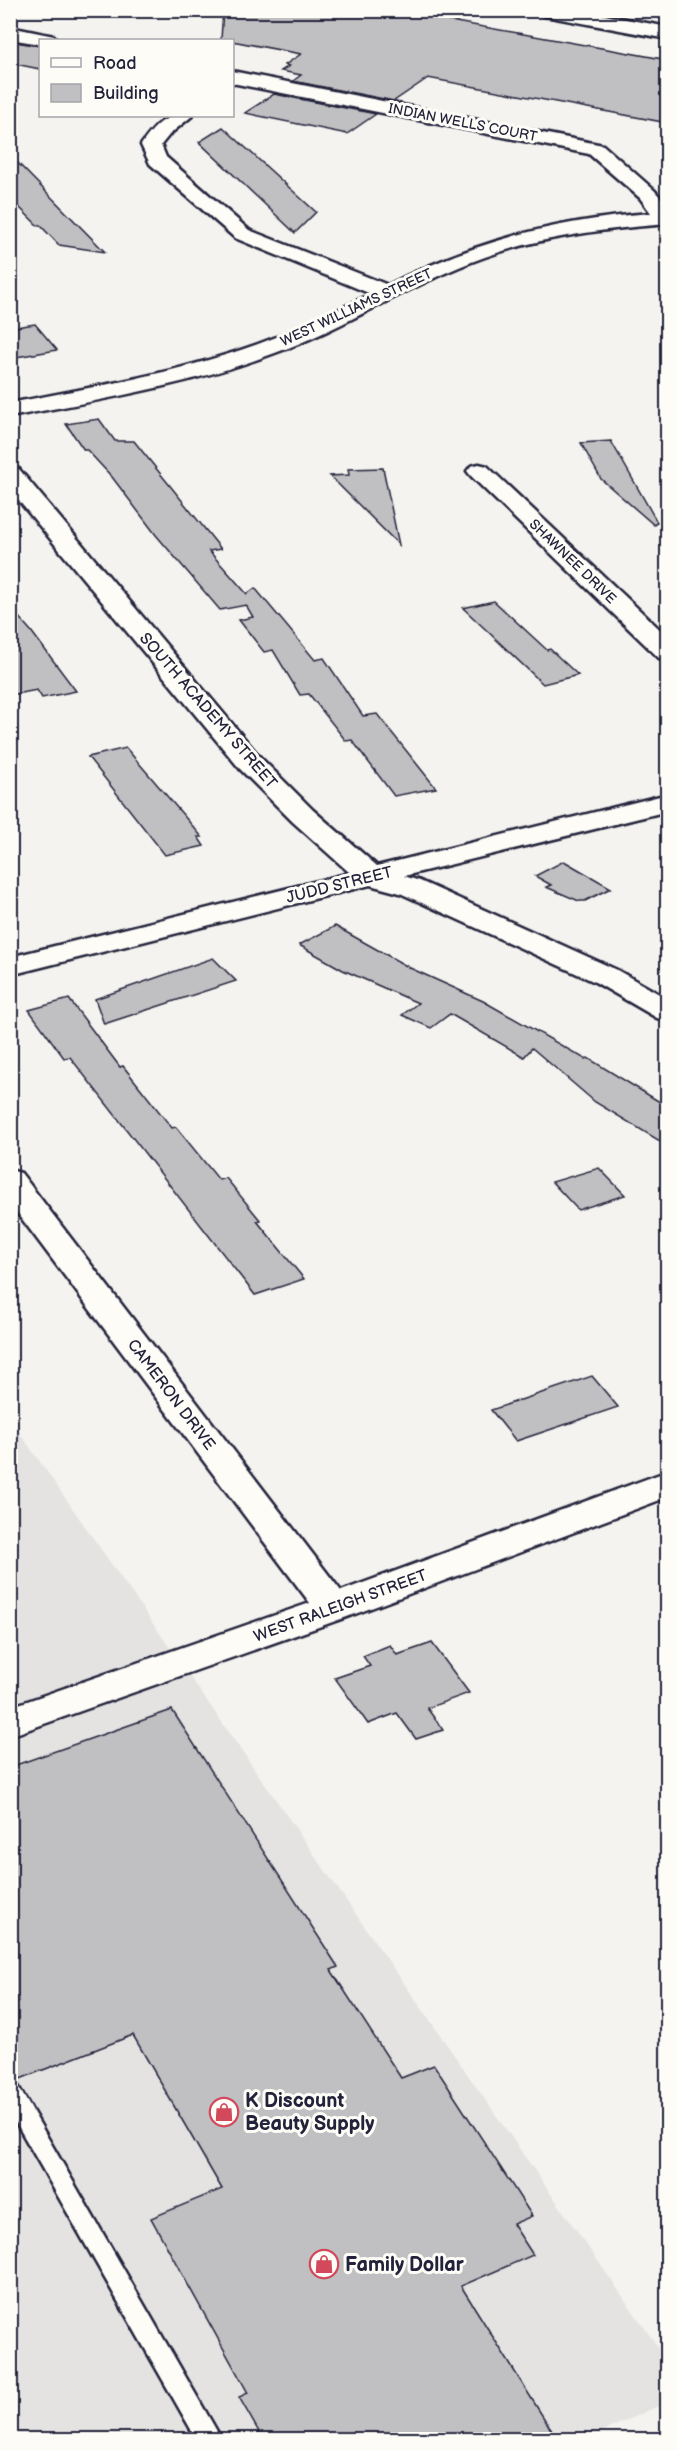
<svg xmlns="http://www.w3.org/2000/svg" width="678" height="2450" font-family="'Balsamiq Sans',sans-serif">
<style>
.built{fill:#e4e3e2}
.building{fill:#c0bfc2;stroke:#22223b;stroke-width:1.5}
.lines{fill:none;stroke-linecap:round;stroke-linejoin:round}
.lane-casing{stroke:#22223b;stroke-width:5}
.street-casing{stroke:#22223b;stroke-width:5}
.lane{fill:#fdfcf7;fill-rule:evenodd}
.street{fill:#fdfcf7;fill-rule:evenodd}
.labels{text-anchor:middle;stroke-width:6;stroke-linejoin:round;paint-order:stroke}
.far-street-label{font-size:14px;fill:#22223b;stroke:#fdfcf7}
.street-label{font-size:16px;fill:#22223b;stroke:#fdfcf7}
.near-poi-label{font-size:20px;font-weight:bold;fill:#22223b;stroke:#fdfcf7;text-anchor:start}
</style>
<rect width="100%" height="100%" fill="#f4f3ef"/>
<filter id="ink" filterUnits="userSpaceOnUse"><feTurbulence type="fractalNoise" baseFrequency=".0167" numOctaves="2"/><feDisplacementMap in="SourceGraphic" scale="12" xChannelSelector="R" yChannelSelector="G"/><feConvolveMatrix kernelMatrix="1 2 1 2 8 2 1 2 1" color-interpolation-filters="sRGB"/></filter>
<g filter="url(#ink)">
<polygon class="built" points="10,1419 667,2360 667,2402 586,2439 11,2439"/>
<g class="building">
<polygon points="223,10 389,10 668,60 668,123 428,78 394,101 293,81 301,75 281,71 289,66 285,65 301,54 221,39"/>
<polygon points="10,41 40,46 40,69 10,63"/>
<polygon points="274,94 376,114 347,134 245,113"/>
<polygon points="223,127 316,212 295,233 199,142"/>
<polygon points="10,155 105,252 59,245 40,225 37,225 10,198"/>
<polygon points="35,324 57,350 10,358 10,328"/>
<polygon points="99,419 115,441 134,441 221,549 209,551 247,594 255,588 315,660 324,658 363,716 377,714 436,788 394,796 352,740 346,741 309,694 300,695 273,650 264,652 239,620 253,617 246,605 220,610 156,535 112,477 87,450 84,450 66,424"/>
<polygon points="611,441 657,522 654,525 601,479 581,443"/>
<polygon points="383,468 399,545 330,476 349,475 348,469"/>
<polygon points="494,601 547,650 550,649 578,675 543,684 463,608"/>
<polygon points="10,607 31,631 76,691 42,698 37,690 10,695"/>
<polygon points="126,748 202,837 198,837 204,846 165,855 88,757"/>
<polygon points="564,861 611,888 585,901 579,901 546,887 551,885 535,876"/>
<polygon points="335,926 410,968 483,1001 585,1059 588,1058 668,1107 668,1146 595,1102 532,1048 524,1057 450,1014 431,1028 402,1015 418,1003 343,970 299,945"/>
<polygon points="213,958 236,981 104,1024 95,999"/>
<polygon points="69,999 120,1067 123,1066 172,1128 176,1127 219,1180 226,1178 260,1220 257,1221 304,1279 255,1295 70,1057 64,1058 29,1010"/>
<polygon points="599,1168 625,1195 578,1210 552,1182"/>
<polygon points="592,1376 618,1407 516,1441 491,1410"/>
<polygon points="432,1643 469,1693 427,1708 443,1730 416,1739 397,1713 368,1724 335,1678 370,1666 363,1656 390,1645 397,1655"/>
<polygon points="172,1710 338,1967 331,1970 401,2078 434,2065 532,2216 513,2224 533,2255 461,2286 557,2439 263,2439 239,2397 248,2393 151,2218 222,2189 133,2035 20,2079 10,2061 10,1767"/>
</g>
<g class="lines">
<g class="lane-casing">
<polygon id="lane" points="10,2083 18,2086 222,2440 197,2440 10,2112"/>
</g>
<g class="street-casing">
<g id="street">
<polygon points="536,10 578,10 668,27 668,39 545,16 538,14"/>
<polygon points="10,27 54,36 56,40 40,40 40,44 10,39"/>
<path d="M232,71L603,145L654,190L668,206V224C606,229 544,236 485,257C412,283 347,327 275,353C190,385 99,400 10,417V403C94,387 178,373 258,344C297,330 334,312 371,294L235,238L150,164L141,145C156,124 165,113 192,116L170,134L161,145L166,157L249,230L388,285C473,242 556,220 651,213L640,198L589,154L232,83Z"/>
<polygon points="479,464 487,466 668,637 668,660 659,658 471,476 467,471 471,466"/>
<polygon points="10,467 19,469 260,757 313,810 377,866 668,794 668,811 404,876 420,881 617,970 668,999 668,1021 657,1018 595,982 400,893 370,885 10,975 10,957 350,873 293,822 240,769 10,490"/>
<polygon points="10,1170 21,1173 341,1591 668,1471 668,1497 347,1617 10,1736 10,1707 310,1603 10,1203"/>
</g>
</g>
<use href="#lane" class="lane"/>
<use href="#street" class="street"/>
</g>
</g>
<defs>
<g id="shop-ring" transform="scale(1.5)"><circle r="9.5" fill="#fdfcf7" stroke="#d1495b" stroke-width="1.5"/><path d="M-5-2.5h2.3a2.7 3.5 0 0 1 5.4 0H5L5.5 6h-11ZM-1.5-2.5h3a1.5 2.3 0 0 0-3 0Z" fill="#d1495b"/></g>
</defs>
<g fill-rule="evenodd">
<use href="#shop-ring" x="224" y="2112"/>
<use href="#shop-ring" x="324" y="2264"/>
</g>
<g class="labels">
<g class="far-street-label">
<text transform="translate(463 122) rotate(11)" y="5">INDIAN WELLS COURT</text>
<text transform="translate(356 307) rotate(-25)" y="5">WEST WILLIAMS STREET</text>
<text transform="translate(573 561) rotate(44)" y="5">SHAWNEE DRIVE</text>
</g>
<g class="street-label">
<text transform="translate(209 710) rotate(49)" y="6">SOUTH ACADEMY STREET</text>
<text transform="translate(339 884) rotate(-14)" y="6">JUDD STREET</text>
<text transform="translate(172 1394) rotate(53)" y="6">CAMERON DRIVE</text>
<text transform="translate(340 1605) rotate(-20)" y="6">WEST RALEIGH STREET</text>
</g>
<g class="near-poi-label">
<text x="245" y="2107">K Discount<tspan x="245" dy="23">Beauty Supply</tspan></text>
<text x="345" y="2271">Family Dollar</text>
</g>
</g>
<rect width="678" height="2450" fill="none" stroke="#fdfcf7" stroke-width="36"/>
<rect x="18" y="18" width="642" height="2414" fill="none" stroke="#22223b" stroke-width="2" filter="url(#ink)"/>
<rect x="39" y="39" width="195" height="78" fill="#fdfcf7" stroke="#a5a5ac" stroke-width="1.5"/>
<rect x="51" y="58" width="30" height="9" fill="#fdfcf7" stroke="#a5a5ac" stroke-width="1.5"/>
<text x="93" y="69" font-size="18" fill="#22223b">Road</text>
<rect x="51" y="84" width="30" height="18" fill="#c0bfc2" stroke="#a5a5ac" stroke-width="1.5"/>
<text x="93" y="99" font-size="18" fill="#22223b">Building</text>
</svg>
